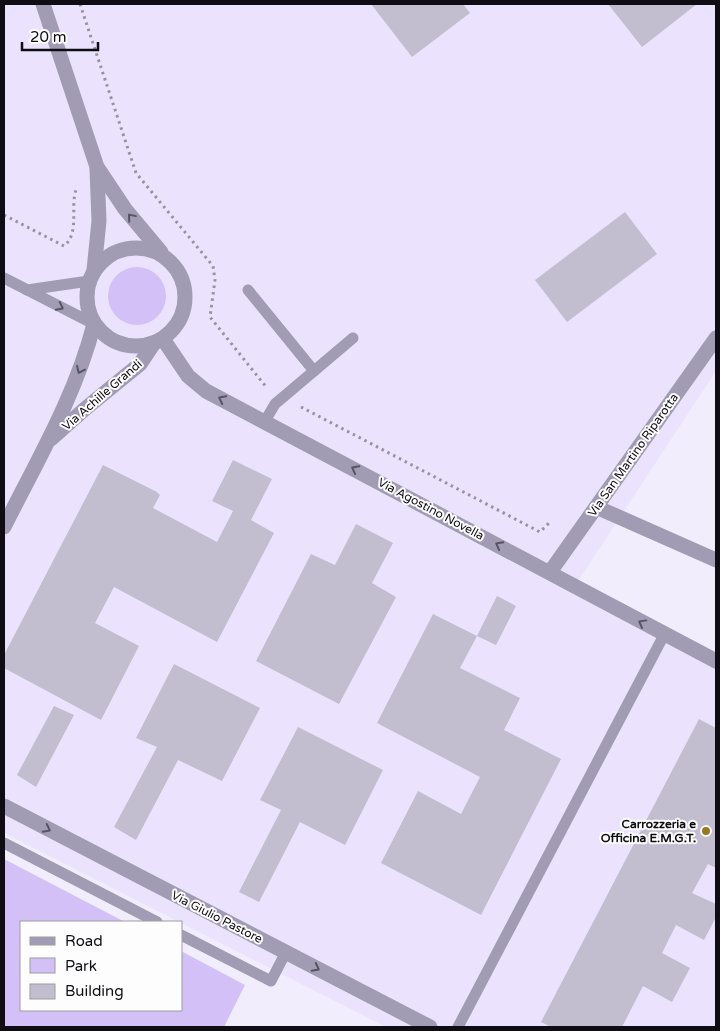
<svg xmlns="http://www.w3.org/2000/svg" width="720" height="1031" font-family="'Varela Round',sans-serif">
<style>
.built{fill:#ebe3fd}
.green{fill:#d2c0f7}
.building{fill:#c2bdcf}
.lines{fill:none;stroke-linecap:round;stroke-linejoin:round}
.path{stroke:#97939f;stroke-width:3;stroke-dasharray:2.5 4;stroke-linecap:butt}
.lane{stroke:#a29bb4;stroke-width:11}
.street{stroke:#a29bb4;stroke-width:15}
.oneway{stroke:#585464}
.poi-dot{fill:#987a23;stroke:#fdfdfd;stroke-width:2}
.labels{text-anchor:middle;stroke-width:4;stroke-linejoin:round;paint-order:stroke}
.street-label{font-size:12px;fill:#0f0d13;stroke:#fdfdfd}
.poi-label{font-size:12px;font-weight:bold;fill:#0f0d13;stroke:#fdfdfd;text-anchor:end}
</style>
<rect width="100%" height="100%" fill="#f2edfc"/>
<polygon class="built" points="4,4 716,4 716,371 578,581 716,656 716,1027 386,1027 4,833"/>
<g class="green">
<circle cx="137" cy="296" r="29"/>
<polygon points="4,859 125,922 21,922 21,1010 181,1010 181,951 245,985 224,1027 4,1027"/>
</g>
<g class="building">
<polygon points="371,4 463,4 470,13 412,57"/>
<polygon points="608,4 697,4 642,47"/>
<polygon points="625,212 657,254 567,322 535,280"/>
<polygon points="233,460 272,479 251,520 274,533 217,642 114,587 95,623 139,646 101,720 4,668 4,655 103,465 157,492 160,495 153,508 217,542 233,511 212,501"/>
<polygon points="356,524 393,543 372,583 396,597 339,704 256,661 311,554 335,565"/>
<polygon points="497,596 516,606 496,645 477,636"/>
<polygon points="433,614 477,636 460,668 520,698 504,730 561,759 481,915 381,863 418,791 461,814 480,777 377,723"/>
<polygon points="174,664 260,708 222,781 178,760 136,840 114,827 157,747 136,738"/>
<polygon points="54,706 74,715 36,787 17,775"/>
<polygon points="699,719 716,728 716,868 708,864 692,893 716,904 716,917 704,940 676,925 662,953 690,968 672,1002 643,986 622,1027 551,1027 541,1022"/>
<polygon points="298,727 383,770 345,845 300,822 259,902 239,892 281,810 260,800"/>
</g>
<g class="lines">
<g class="path">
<polyline points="80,4 136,173 213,266 215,280 210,317 267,388"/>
<path d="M4,215L64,246C80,233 70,207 76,190"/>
<polyline points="301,407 540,532 550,522"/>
</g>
<g class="lane">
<polyline points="4,278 94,324"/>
<polyline points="27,290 89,281"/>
<polyline points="248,290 314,371 275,404 265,421"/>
<polyline points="314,371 353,338"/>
<polyline points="4,843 157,922"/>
<polyline points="181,935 271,981 286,952"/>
<polyline points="458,1027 664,635"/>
</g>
<g class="street">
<polyline points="43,4 97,167 125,209 161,252"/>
<circle cx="136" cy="297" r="49"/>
<polyline points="94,270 99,221 97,169"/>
<polyline points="163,339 188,376 206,391 716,661"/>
<polyline points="51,439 86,408 140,364 154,343"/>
<polyline points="596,507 716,560"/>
<path d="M4,527C37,461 76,395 94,324"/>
<polyline points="550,572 716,338"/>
<polyline points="4,806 430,1027"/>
</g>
</g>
<defs><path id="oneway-chevron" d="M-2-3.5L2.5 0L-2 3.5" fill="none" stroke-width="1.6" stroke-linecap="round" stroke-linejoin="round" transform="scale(1.25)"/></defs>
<g class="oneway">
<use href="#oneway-chevron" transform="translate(131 217) rotate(-130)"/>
<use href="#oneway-chevron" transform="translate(60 307) rotate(27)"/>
<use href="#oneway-chevron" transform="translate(80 370) rotate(115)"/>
<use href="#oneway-chevron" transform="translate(222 399) rotate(-153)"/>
<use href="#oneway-chevron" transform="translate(355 469) rotate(-152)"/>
<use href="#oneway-chevron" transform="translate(499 545) rotate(-152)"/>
<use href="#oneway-chevron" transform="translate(642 623) rotate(-151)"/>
<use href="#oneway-chevron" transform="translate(47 829) rotate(27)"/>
<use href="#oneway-chevron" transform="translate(316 968) rotate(27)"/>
</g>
<circle class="poi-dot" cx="706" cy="831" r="5"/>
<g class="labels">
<g class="street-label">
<text transform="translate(102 395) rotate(-41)" y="4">Via Achille Grandi</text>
<text transform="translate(633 455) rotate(-55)" y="4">Via San Martino Riparotta</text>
<text transform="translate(431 509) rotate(28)" y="4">Via Agostino Novella</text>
<text transform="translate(217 917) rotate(27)" y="4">Via Giulio Pastore</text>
</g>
<g class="poi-label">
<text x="696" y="828">Carrozzeria e<tspan x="696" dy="14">Officina E.M.G.T.</tspan></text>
</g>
</g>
<rect width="720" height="1031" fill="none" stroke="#0f0d13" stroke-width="10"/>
<rect x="20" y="921" width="162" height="90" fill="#fdfdfd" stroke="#9e9d9f"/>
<rect x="30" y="937" width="25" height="8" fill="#a29bb4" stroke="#9e9d9f"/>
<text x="65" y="946" font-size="15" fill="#0f0d13">Road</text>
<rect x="30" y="958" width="25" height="15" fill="#d2c0f7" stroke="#9e9d9f"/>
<text x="65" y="971" font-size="15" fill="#0f0d13">Park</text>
<rect x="30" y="984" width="25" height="15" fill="#c2bdcf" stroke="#9e9d9f"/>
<text x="65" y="996" font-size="15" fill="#0f0d13">Building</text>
<path d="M22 42v8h76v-8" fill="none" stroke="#0f0d13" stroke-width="2.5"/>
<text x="30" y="42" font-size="15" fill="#0f0d13" stroke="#fdfdfd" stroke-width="4" paint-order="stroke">20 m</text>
</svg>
